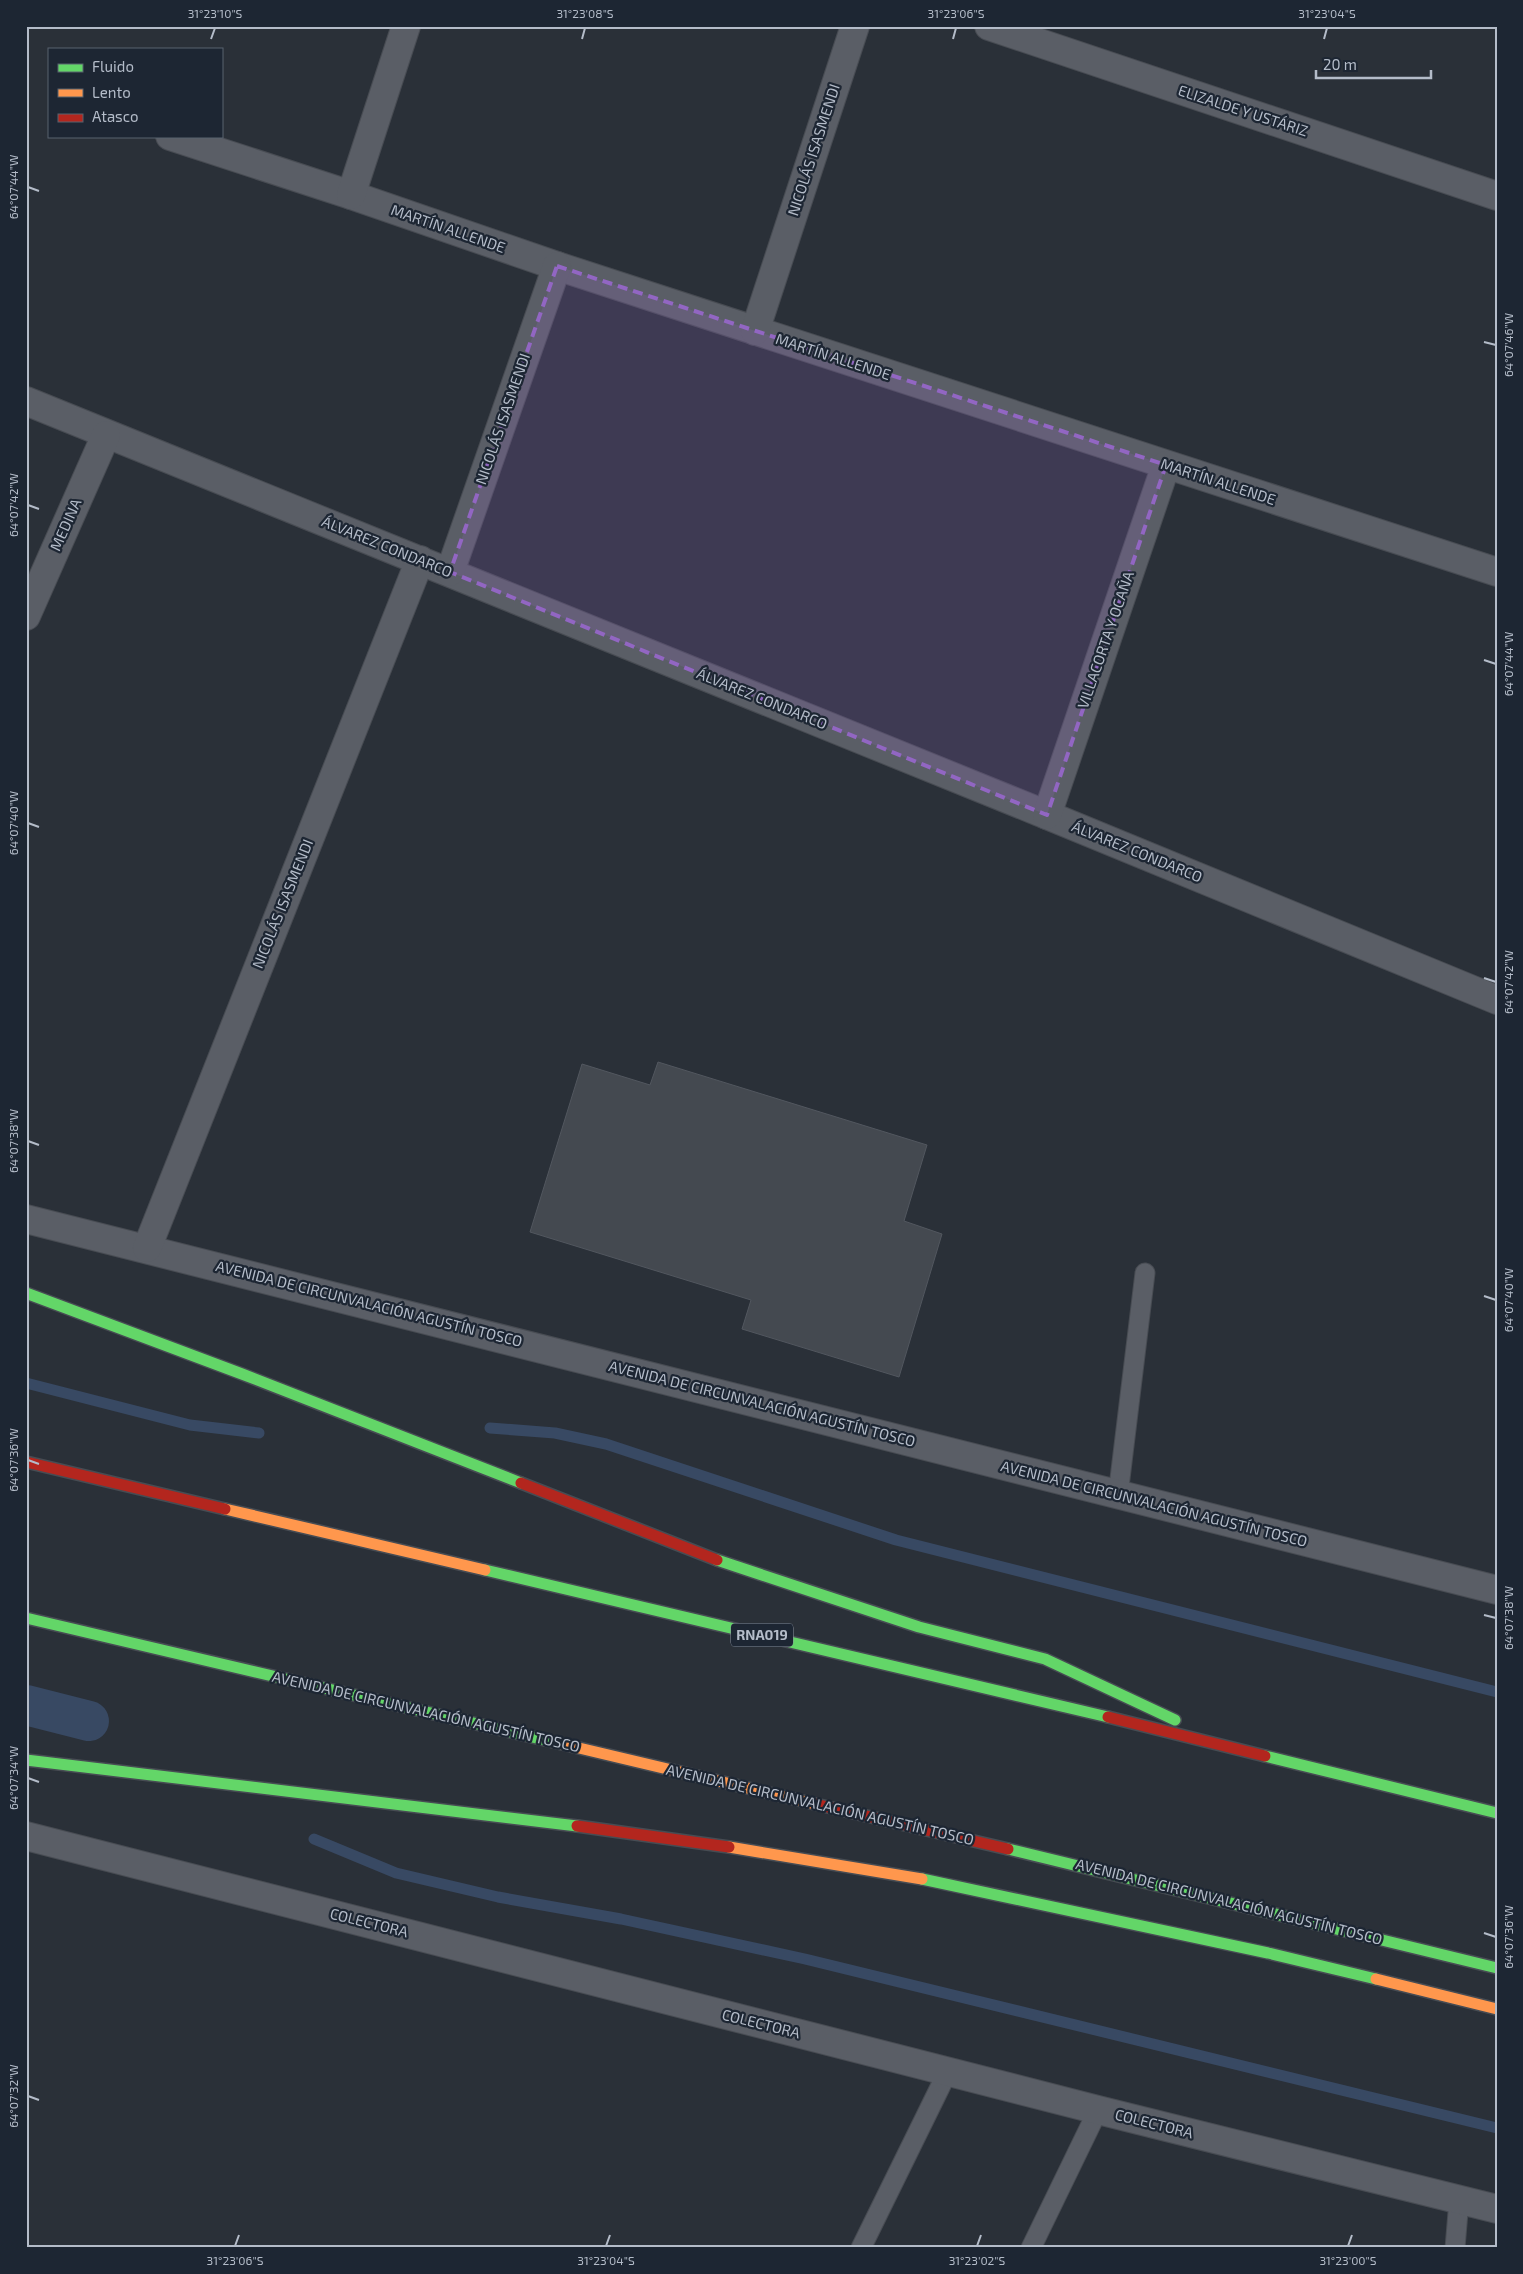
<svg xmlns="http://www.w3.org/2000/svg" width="1523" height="2274" font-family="'Exo 2',sans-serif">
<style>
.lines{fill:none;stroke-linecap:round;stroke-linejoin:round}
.stream{stroke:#384963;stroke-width:11}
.canal{stroke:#384963;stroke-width:40}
.building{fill:#444950;stroke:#52575f}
.lane-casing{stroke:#484c53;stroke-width:21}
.street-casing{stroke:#484c53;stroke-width:30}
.fast-casing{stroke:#474c53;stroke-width:14}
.slow-casing{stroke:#474c53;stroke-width:14}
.jam-casing{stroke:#474c53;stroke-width:14}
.lane{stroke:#5a5e66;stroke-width:19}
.street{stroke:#5a5e66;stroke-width:28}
.fast{stroke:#63d668;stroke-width:11}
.slow{stroke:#ff974d;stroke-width:11}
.jam{stroke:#b3261e;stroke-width:11}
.marked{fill:#9266c3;fill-opacity:0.2;stroke:#9266c3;stroke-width:4;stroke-dasharray:10 6;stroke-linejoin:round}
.ticks{fill:none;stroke:#b4bcc9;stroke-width:2}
.labels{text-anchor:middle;stroke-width:4.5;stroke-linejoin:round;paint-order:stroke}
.shield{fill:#1d2633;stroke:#878f9c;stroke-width:1}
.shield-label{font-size:14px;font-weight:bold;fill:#b4bcc9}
.street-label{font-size:15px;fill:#b4bcc9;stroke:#1d2633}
.neatline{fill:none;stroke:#b4bcc9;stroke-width:2}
.ticks-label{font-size:12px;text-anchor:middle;fill:#b4bcc9}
</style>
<rect width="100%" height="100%" fill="#2a3038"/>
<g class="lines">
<g class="stream">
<polyline points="26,1383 190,1425 259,1433"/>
<polyline points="490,1428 555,1433 606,1444 896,1540 1497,1692"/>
<polyline points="314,1839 396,1873 498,1897 621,1919 805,1959 1497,2128"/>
</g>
<polyline class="canal" points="26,1705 89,1721"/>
</g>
<polygon class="building" points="658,1062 927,1145 904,1221 942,1234 899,1377 742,1329 751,1300 530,1232 582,1064 650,1085"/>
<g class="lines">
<g class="lane-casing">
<g id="lane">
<polyline points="1118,1495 1145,1273"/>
<polyline points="861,2248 948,2071"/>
<polyline points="1031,2248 1098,2110"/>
<polyline points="1455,2248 1459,2200"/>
</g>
</g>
<g class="street-casing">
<g id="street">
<polyline points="989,26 1497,196"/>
<polyline points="170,136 351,195 557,266 1497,572"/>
<polyline points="351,195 406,26"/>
<polyline points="755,331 855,26"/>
<polyline points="26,401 1047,815 1497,1000"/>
<polyline points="450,572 557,266"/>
<polyline points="26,616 106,435"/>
<polyline points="1047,815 1166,465"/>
<polyline points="26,1219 1497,1590"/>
<polyline points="147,1248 420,560"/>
<polyline points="26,1836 1098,2110 1497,2209"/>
</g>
</g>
<g class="fast-casing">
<g id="fast">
<polyline points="26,1293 242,1374 521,1483"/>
<polyline points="717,1560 919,1627 1045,1659 1175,1720"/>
<polyline points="485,1570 1108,1717"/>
<polyline points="26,1618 558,1743"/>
<polyline points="1265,1756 1497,1813"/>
<polyline points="26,1760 577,1826"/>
<polyline points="1008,1849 1497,1968"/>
<polyline points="922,1879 1268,1953 1376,1979"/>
</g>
</g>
<g class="slow-casing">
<g id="slow">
<polyline points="225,1509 485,1570"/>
<polyline points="558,1743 815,1804"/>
<polyline points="729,1847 922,1879"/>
<polyline points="1376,1979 1497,2009"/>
</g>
</g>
<g class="jam-casing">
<g id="jam">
<polyline points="26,1462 225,1509"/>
<polyline points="521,1483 717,1560"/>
<polyline points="1108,1717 1265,1756"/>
<polyline points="815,1804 1008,1849"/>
<polyline points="577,1826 729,1847"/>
</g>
</g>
<use href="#lane" class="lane"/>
<use href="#street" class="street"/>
<use href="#fast" class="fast"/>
<use href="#slow" class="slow"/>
<use href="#jam" class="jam"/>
</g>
<path class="marked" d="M557,266L1166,465L1047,815L450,572Z"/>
<path class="ticks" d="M211,39L215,28M582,39L585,28M953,39L956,28M1324,39L1327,28M28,187L39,191M1484,342L1496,345M28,505L39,509M1484,660L1496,664M28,823L39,827M1484,978L1496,982M28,1141L39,1145M1484,1296L1496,1300M28,1460L39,1464M1484,1615L1496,1618M28,1778L39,1782M1484,1933L1496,1937M28,2096L39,2100M235,2246L239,2235M606,2246L610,2235M977,2246L981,2235M1348,2246L1352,2235"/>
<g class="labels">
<rect class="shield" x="731" y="1623.5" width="62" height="23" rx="4"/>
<g class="shield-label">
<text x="762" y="1640">RNA019</text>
</g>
<g class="street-label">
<text transform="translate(1243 111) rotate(18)" y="5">ELIZALDE Y USTÁRIZ</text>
<text transform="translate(814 150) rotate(-72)" y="5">NICOLÁS ISASMENDI</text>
<text transform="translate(448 229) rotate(19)" y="5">MARTÍN ALLENDE</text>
<text transform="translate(833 357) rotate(18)" y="5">MARTÍN ALLENDE</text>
<text transform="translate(503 419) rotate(-71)" y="5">NICOLÁS ISASMENDI</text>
<text transform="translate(1218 482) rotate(18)" y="5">MARTÍN ALLENDE</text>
<text transform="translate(66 525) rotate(-66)" y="5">MEDINA</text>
<text transform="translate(387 547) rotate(22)" y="5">ÁLVAREZ CONDARCO</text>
<text transform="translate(1106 640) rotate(-71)" y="5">VILLACORTA Y OCAÑA</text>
<text transform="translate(762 699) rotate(22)" y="5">ÁLVAREZ CONDARCO</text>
<text transform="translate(1137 852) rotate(22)" y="5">ÁLVAREZ CONDARCO</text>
<text transform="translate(283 904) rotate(-68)" y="5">NICOLÁS ISASMENDI</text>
<text transform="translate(369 1304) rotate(14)" y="5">AVENIDA DE CIRCUNVALACIÓN AGUSTÍN TOSCO</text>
<text transform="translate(762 1404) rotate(14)" y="5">AVENIDA DE CIRCUNVALACIÓN AGUSTÍN TOSCO</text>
<text transform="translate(1154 1504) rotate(14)" y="5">AVENIDA DE CIRCUNVALACIÓN AGUSTÍN TOSCO</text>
<text transform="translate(426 1712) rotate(13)" y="5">AVENIDA DE CIRCUNVALACIÓN AGUSTÍN TOSCO</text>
<text transform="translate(820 1805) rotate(13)" y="5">AVENIDA DE CIRCUNVALACIÓN AGUSTÍN TOSCO</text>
<text transform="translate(1229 1902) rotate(14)" y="5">AVENIDA DE CIRCUNVALACIÓN AGUSTÍN TOSCO</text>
<text transform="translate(369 1923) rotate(14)" y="5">COLECTORA</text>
<text transform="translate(761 2024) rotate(14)" y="5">COLECTORA</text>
<text transform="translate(1154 2124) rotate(14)" y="5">COLECTORA</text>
</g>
</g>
<rect width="1523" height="2274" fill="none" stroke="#1d2633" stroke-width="55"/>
<rect x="48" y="48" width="175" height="90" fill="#1d2633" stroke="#59626f"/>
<rect x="58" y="64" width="25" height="8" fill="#63d668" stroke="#59626f"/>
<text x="92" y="72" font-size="15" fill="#b4bcc9">Fluido</text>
<rect x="58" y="89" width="25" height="8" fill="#ff974d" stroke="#59626f"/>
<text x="92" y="98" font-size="15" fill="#b4bcc9">Lento</text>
<rect x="58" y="114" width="25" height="8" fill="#b3261e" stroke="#59626f"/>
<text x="92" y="122" font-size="15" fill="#b4bcc9">Atasco</text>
<path d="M1316 70v8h115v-8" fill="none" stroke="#b4bcc9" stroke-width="2.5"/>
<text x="1323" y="70" font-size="15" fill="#b4bcc9" stroke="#1d2633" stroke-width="4" paint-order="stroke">20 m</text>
<rect x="28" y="28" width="1468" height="2218" class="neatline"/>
<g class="ticks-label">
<text x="215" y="18">31°23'10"S</text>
<text x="585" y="18">31°23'08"S</text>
<text x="956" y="18">31°23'06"S</text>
<text x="1327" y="18">31°23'04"S</text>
<text transform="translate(14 187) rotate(-90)" y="4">64°07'44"W</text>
<text transform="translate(1509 345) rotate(-90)" y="4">64°07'46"W</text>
<text transform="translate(14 505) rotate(-90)" y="4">64°07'42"W</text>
<text transform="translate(1509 664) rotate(-90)" y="4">64°07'44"W</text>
<text transform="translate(14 823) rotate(-90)" y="4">64°07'40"W</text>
<text transform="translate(1509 982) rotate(-90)" y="4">64°07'42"W</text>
<text transform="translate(14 1141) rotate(-90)" y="4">64°07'38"W</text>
<text transform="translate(1509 1300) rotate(-90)" y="4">64°07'40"W</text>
<text transform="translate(14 1460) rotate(-90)" y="4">64°07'36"W</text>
<text transform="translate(1509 1618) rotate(-90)" y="4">64°07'38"W</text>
<text transform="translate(14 1778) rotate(-90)" y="4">64°07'34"W</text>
<text transform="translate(1509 1937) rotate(-90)" y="4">64°07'36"W</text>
<text transform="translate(14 2096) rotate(-90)" y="4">64°07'32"W</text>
<text x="235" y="2265">31°23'06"S</text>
<text x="606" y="2265">31°23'04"S</text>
<text x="977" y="2265">31°23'02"S</text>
<text x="1348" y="2265">31°23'00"S</text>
</g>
</svg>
